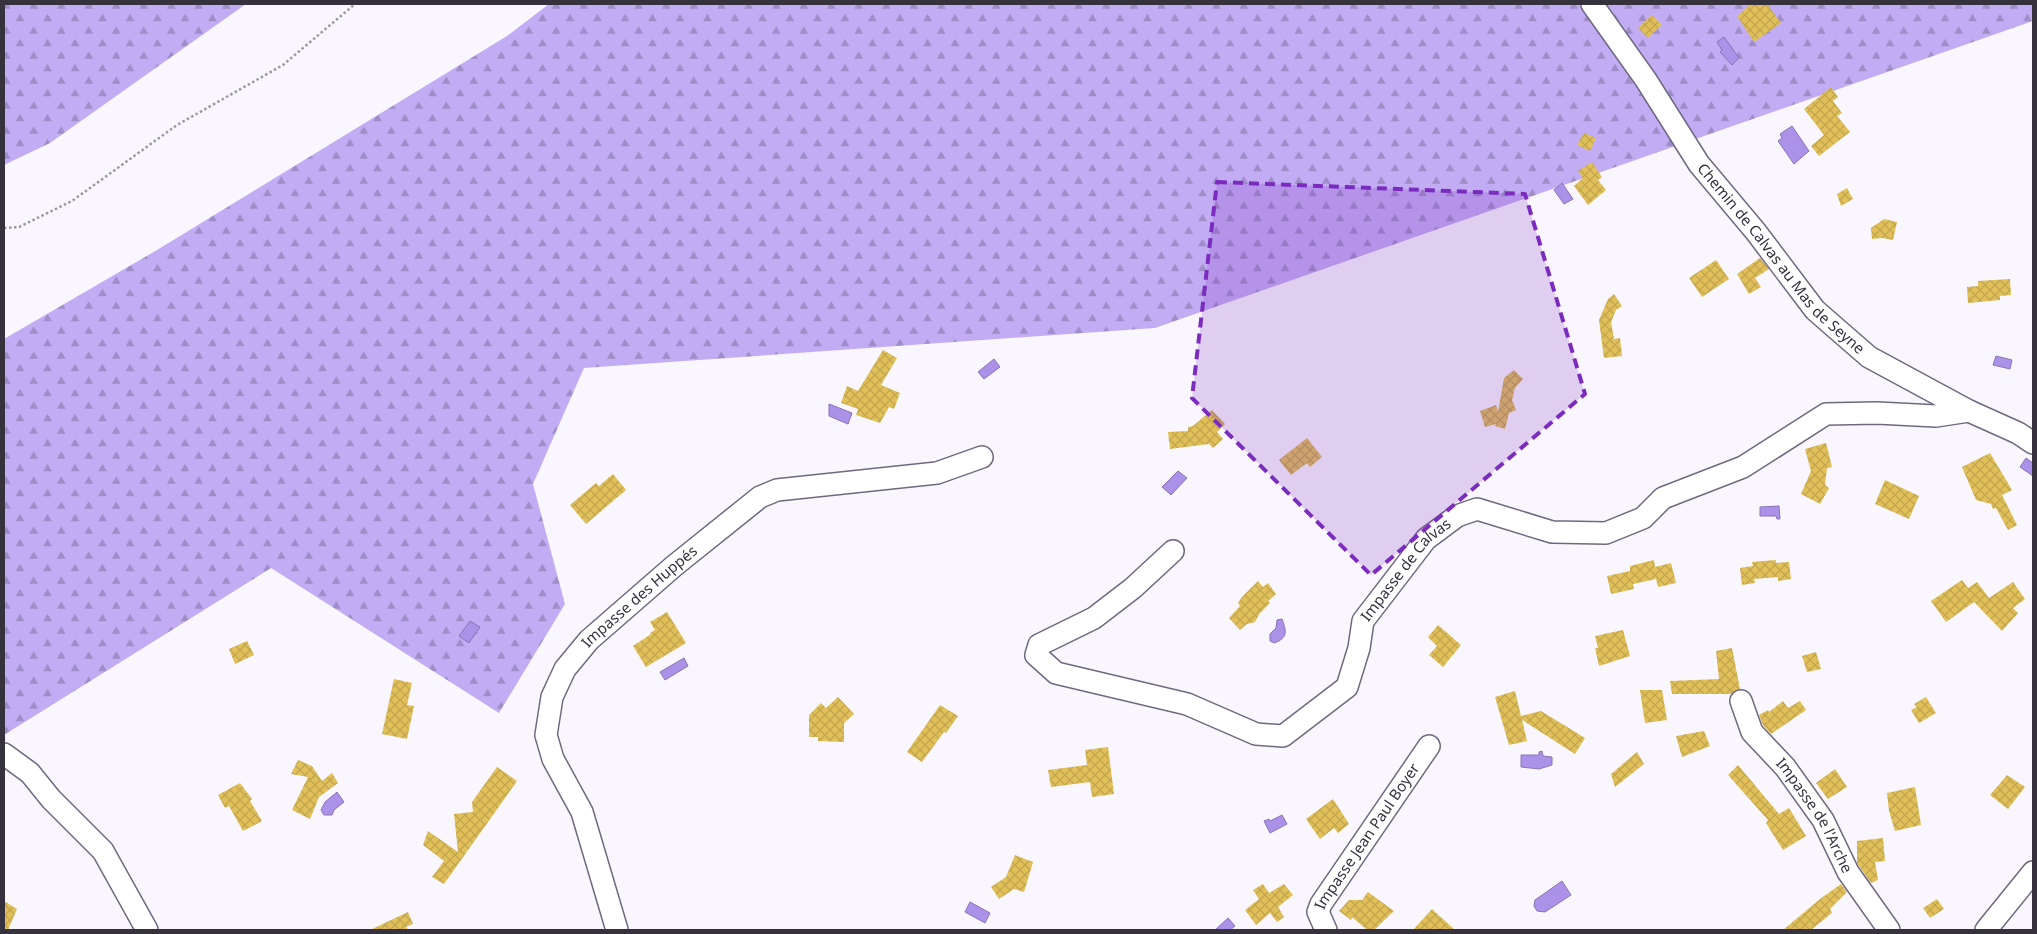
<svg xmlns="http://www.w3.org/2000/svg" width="2037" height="934" font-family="'Noto Sans',sans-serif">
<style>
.forest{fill:url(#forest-firs)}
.water{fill:#ac91e8;stroke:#8874b5}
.building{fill:url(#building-cross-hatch)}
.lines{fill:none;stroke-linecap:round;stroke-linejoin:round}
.minor-casing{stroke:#6f6881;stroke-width:24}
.path{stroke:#9a98a0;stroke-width:2.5;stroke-dasharray:2.5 2.5;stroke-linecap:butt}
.minor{stroke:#fff;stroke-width:21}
.marked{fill:#7b2cbf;fill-opacity:0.2;stroke:#7b2cbf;stroke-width:4;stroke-dasharray:10 6;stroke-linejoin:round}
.labels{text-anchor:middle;stroke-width:4.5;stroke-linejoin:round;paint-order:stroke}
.street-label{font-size:15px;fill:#35323d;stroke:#fff}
</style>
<defs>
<pattern id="forest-firs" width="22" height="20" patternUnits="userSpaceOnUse" patternTransform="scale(1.25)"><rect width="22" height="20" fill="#c2adf4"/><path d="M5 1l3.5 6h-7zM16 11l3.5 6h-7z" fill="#9e8dc7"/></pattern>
<pattern id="building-cross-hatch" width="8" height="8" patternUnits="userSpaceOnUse" patternTransform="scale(1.25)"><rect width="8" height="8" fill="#e1c05a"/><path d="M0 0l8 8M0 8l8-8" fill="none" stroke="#c2a54f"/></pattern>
</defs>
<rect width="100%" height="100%" fill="#f9f7fd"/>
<g class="forest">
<polygon points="4,4 246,4 50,143 4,165"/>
<polygon points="549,4 2033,4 2033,21 1155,328 584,368 533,484 565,604 499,713 271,568 4,735 4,339 157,250 507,36"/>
</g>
<g class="water">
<polygon points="1724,37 1739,58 1732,65 1720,52 1722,50 1717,42"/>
<polygon points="1792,126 1809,151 1794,164 1778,141 1782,138 1780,134"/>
<polygon points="1562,183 1573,199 1564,204 1554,190"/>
<polygon points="1996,356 2012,360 2010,369 1993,365"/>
<polygon points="994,359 1000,367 984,379 978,372"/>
<polygon points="829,404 852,413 848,424 829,416"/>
<polygon points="2026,458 2033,463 2033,476 2020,467"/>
<polygon points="1178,471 1187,478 1171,495 1162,487"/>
<polygon points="1779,506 1780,519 1777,519 1776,516 1760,516 1760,507"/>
<path d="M1282,619C1286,630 1289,638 1274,643L1270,641V634L1276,628L1277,620Z"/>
<polygon points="470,621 480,627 469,643 459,636"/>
<polygon points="684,658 688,666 665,680 660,672"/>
<polygon points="1542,751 1543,756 1552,757 1552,765 1539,769 1521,767 1521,755 1539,755 1539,752"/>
<polygon points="337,792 344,802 334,810 332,815 324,815 321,810 325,802"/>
<polygon points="1282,815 1287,824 1270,833 1264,821 1269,819 1270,821"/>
<polygon points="1562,881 1571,895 1545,912 1537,911 1534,906 1535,900"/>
<polygon points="970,902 990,913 985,923 965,912"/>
<polygon points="1228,918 1235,926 1230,930 1215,930"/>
</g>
<g class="building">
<polygon points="1751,4 1767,4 1781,23 1754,42 1737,16"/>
<polygon points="1652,15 1662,25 1648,38 1638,28"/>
<polygon points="1831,87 1838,97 1833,101 1842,113 1837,116 1850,132 1819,156 1811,146 1824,135 1804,109"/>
<polygon points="1584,133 1596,138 1590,151 1577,145"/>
<polygon points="1592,162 1602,177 1598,180 1606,190 1588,205 1574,186 1583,178 1578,171"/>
<polygon points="1847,188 1853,199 1841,206 1837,194"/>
<polygon points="1884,219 1897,222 1893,240 1882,238 1872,239 1871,228"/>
<polygon points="1760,258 1769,269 1755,278 1761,287 1749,294 1737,274"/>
<polygon points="1716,260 1729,279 1702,297 1689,278"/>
<polygon points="2010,279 2011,295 2000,296 2000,300 1968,303 1967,287 1978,286 1978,281"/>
<polygon points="1614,294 1622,306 1616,310 1611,322 1614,339 1620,338 1622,356 1604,358 1599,320 1608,299"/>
<polygon points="883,350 897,358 881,385 900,393 894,409 889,407 880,423 856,415 858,409 841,403 847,386 858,391"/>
<polygon points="1514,370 1523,379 1515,388 1512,400 1516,410 1509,413 1505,429 1495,426 1496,424 1485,427 1480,411 1496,405 1498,412 1504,378"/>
<polygon points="1212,410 1225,424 1217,432 1223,439 1213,448 1209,444 1170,449 1168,432 1188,431 1188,427 1193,426"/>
<polygon points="1307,438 1322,457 1310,467 1307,463 1291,475 1279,460"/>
<polygon points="1826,443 1832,467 1827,468 1825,485 1829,488 1820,504 1801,494 1811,471 1805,449"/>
<polygon points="1990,453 2012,490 2002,495 2017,525 2008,530 1996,508 1993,509 1991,504 1976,500 1962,467"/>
<polygon points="613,474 626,490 586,524 570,505 596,483 599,486"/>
<polygon points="1885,480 1919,496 1909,519 1875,504"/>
<polygon points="1654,560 1655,567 1671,563 1676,583 1658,587 1656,579 1633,584 1634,589 1611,594 1607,576 1630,571 1630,566"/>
<polygon points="1776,560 1776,563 1789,562 1791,579 1778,581 1778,577 1754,579 1755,583 1742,585 1740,568 1753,566 1752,562"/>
<polygon points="1962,580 1968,588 1977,582 1989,598 2013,582 2025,599 2013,608 2018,613 2002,631 1974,602 1946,622 1931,601"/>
<polygon points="1258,581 1263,587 1268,583 1276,594 1268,601 1270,603 1260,613 1255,622 1247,624 1240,630 1229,618 1240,606 1238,603 1242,597"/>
<polygon points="667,612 686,643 646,667 633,646 651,634 650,633 655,630 650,622"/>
<polygon points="1438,625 1461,645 1443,667 1429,655 1437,646 1428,637"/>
<polygon points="1623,630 1630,656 1599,666 1595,648 1598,648 1595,636"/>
<polygon points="247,641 254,655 235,664 229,649"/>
<polygon points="1732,648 1740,689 1731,694 1672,694 1670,681 1719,679 1716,651"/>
<polygon points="1816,652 1821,669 1807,672 1802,656"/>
<polygon points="394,679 412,683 407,705 414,706 407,739 382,734"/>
<polygon points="1640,690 1662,690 1667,720 1645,723"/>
<polygon points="1515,691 1521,716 1541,711 1585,738 1575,754 1522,720 1527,741 1509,745 1495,697"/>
<polygon points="838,697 854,714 844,723 844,742 818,741 818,737 809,737 809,715 821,703 826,708"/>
<polygon points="1926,697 1936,713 1919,723 1911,710 1917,707 1914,704"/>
<polygon points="1783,701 1788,708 1800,701 1806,710 1771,734 1763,725 1759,715 1768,710 1769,712"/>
<polygon points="940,705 958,716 946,733 944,732 922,762 907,752"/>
<polygon points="1704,731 1710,746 1682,757 1676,736"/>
<polygon points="1108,747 1114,794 1092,797 1090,782 1051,787 1048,770 1087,765 1085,750"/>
<polygon points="1637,752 1644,764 1615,787 1611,774"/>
<polygon points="298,760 312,766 322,781 332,773 338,783 319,797 310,819 292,810 308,777 291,774"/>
<polygon points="1738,765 1779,814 1789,808 1806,836 1783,850 1766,823 1768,820 1728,775"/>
<polygon points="497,767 517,781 444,884 432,877 444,861 423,845 428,831 458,852 454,814 473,812 472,802"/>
<polygon points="1835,769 1847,787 1828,799 1816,783"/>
<polygon points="2007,775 2025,787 2008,809 1990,795"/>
<polygon points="240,783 252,799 250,801 262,821 243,831 229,806 225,808 218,795"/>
<polygon points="1915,787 1921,825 1895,831 1889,811 1887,793"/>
<polygon points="1333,799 1349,824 1338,833 1334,828 1320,839 1306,819"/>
<polygon points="1883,838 1885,861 1875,862 1878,880 1871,883 1857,863 1857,841"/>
<polygon points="1015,855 1033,862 1024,892 1014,889 999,899 991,887 1006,877"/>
<polygon points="1263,884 1269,893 1284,884 1293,895 1278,907 1284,917 1277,922 1270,913 1256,925 1245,910 1259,899 1253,890"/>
<polygon points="1841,884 1847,892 1830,909 1832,913 1811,930 1783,930 1820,899"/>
<polygon points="1368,892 1394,911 1374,930 1367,930 1352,917 1351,920 1339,911 1349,900 1362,900"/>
<polygon points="1937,899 1944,909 1930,918 1923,908"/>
<polygon points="4,901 17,909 8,930 4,930"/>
<polygon points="1432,909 1455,930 1413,930"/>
<polygon points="408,912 413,924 406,927 408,930 370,930"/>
</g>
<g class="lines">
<g class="minor-casing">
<g id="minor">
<path id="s1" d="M1592,4L1646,80L1699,164L1756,232L1815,310L1869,357L1969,411L2018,433L2033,443"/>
<path id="s2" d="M1173,551L1133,588L1094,618L1039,645L1036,655L1056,673L1187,704L1256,734L1283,736L1347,687L1359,648L1363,621L1426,539L1457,516L1477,509L1552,532L1606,533L1643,518L1663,498L1743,467L1826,414L1877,413L1936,416L1969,411"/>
<path id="s3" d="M1741,701L1752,732L1785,767L1823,820L1848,872L1889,930"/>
<polyline points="4,754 30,773 51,799 103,851 147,930"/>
<path id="s4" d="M617,930L582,812L553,759L546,735L552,697L565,669L589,640L674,566L760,497L777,490L937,473L982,457"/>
<path id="s5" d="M1326,930L1318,912L1321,904L1429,746"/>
<polyline points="1986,930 2033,872"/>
</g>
</g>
<polyline class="path" points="4,228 19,227 72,201 177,125 283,65 355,4"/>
<use href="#minor" class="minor"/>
</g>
<path class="marked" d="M1217,182L1525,194L1585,394L1371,575L1192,398Z"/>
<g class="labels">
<g class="street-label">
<text dy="5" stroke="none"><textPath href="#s1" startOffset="318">Chemin de Calvas au Mas de Seyne</textPath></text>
<text dy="5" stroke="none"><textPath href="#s2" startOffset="655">Impasse de Calvas</textPath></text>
<text dy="5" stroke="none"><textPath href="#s4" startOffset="382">Impasse des Huppés</textPath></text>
<text dy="5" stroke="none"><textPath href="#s3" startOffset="138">Impasse de l'Arche</textPath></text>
<text dy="5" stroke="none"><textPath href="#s5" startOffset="110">Impasse Jean Paul Boyer</textPath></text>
</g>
</g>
<rect width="2037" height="934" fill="none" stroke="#35323d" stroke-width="10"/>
</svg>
